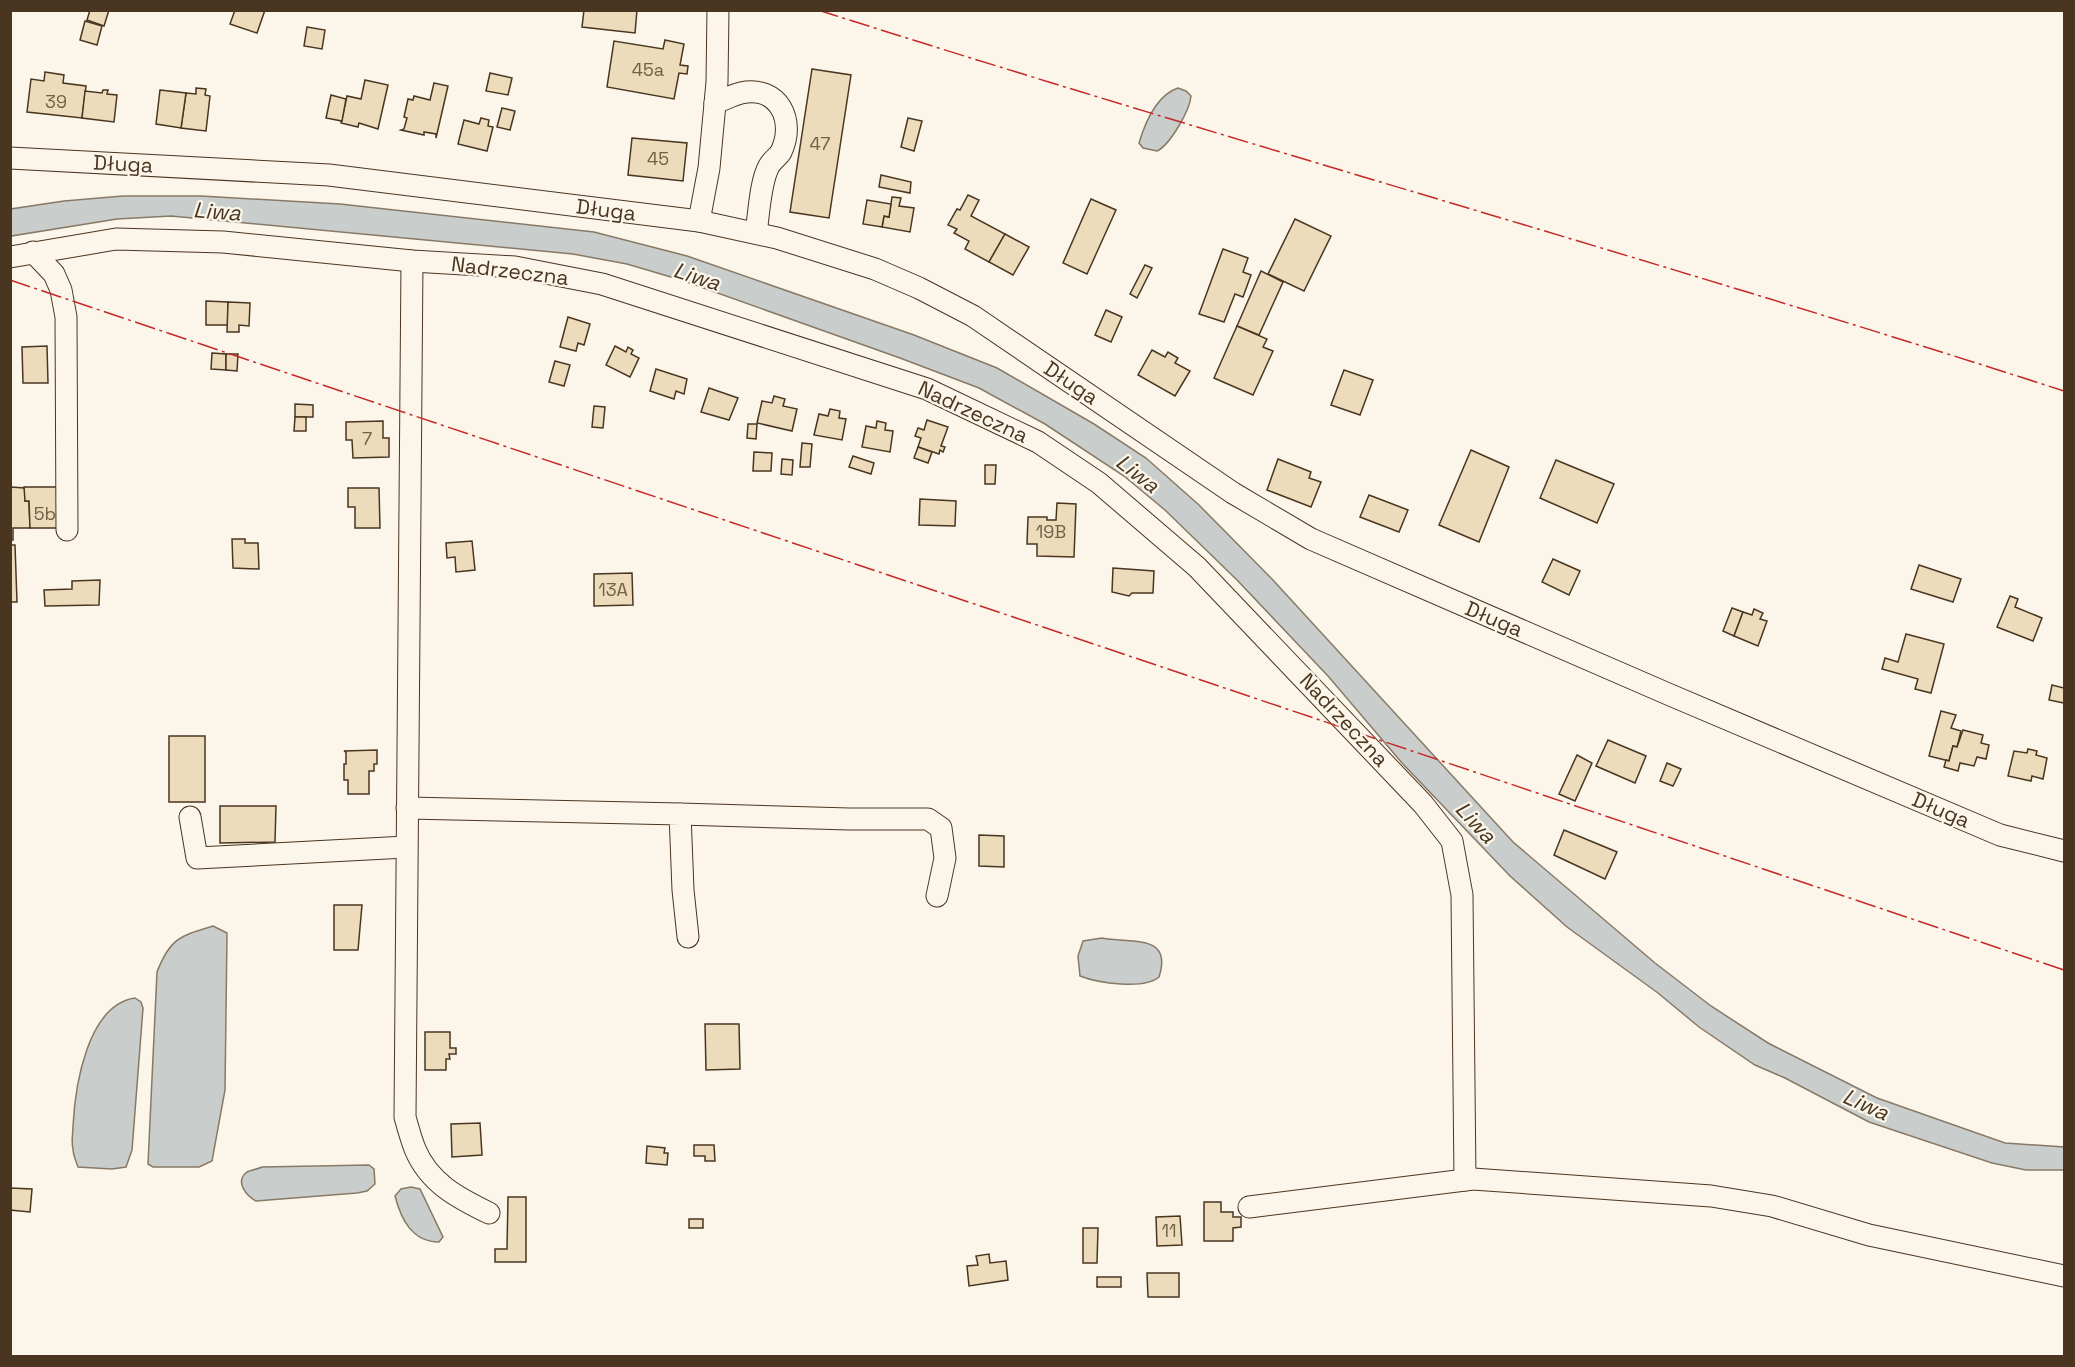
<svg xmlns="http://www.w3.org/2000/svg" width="2075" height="1367" font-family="'Space Grotesk',sans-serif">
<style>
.water{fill:#c9cecd;stroke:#887966;stroke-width:1.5}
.building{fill:#ecdcbc;stroke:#4a3520;stroke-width:1.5}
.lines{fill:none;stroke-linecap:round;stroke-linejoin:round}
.minor-casing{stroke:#4a3520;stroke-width:23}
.minor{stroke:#fbf6e9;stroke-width:21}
.power{stroke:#c62828;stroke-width:1.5;stroke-dasharray:21 4.5 3 4.5;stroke-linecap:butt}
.labels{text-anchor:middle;stroke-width:4.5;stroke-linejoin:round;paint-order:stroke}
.number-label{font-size:18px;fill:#725f47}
.street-label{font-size:21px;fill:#4a3520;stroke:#fbf6e9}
.water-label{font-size:22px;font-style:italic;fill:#4a3520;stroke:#fbf6e9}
</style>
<rect width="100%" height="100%" fill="#fbf6e9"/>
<g class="water">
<path d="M1178,88L1186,91L1191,96C1190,110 1170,145 1157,151L1143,148L1139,143C1145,123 1157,95 1178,88Z"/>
<polygon points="123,196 201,196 340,204 594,232 687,256 914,335 997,368 1094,424 1146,458 1199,505 1272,579 1513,842 1655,963 1711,1006 1768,1043 1877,1098 2005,1143 2064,1147 2064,1170 2026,1170 1992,1163 1869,1122 1785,1078 1755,1065 1699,1027 1658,993 1567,927 1510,876 1402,763 1328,676 1237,580 1165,510 1124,476 1045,424 979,388 900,358 681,280 627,264 573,254 171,216 117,219 11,236 11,209 64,201"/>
<path d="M213,926L227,933L225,1090L212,1161L199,1167H153L148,1164L157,972C170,938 180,936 213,926Z"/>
<path d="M1102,938C1131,944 1173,933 1159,977C1144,990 1098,983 1080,976L1078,956L1083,941Z"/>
<path d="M135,998L141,1002L143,1008L132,1150L126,1167L112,1169L78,1167C76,1161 73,1155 73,1149C71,1142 73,1134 73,1126C75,1087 87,1005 135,998Z"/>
<path d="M369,1165L374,1169L375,1184L367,1191L357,1193L256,1201C247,1196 234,1182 247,1172C251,1170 258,1169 262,1167Z"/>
<path d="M411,1187L420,1189L443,1237L439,1242C412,1242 401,1219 395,1196L401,1189Z"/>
</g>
<g class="building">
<polygon points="90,10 109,10 104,26 87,20"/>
<polygon points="235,10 265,10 257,33 230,24"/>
<polygon points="584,10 637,10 635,33 582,27"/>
<polygon points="85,21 102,26 97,45 80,40"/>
<polygon points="307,27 325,30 322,49 304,46"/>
<polygon points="665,40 684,44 680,65 688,66 687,74 679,73 674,99 607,87 614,41 663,49"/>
<polygon points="812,69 851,75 829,218 790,212"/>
<polygon points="45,72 64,75 63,83 86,86 82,118 27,112 31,79 44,81"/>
<polygon points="490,73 512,78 508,95 486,91"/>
<polygon points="365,80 388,85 378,129 359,123 358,127 341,123 347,96 361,99"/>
<polygon points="434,83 448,86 436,138 436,134 424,132 424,135 401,130 404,129 407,118 404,117 408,99 413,100 414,96 430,100"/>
<polygon points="196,88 206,89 205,95 210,96 206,131 181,128 186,93 196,94"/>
<polygon points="103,90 108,90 107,94 117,95 114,122 82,118 85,91 102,93"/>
<polygon points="160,90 186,93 181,128 156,124"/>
<polygon points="331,95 346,99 342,121 326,118"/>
<polygon points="502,108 515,111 510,130 497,127"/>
<polygon points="481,118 489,120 488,126 493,127 487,151 458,144 464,120 479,124"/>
<polygon points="908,118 922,121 914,151 901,147"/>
<polygon points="632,138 687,143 683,181 628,175"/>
<polygon points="881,175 911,182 910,193 879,187"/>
<polygon points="968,195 979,200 971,216 1005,234 989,262 965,249 969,241 954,233 957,229 948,225 957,209 960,210"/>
<polygon points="892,197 901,198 899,206 914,208 910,232 882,227 884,216 889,217"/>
<polygon points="1091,199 1116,210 1087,274 1063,263"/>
<polygon points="867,200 891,204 889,217 884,216 882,227 863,224"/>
<polygon points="1295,219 1331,236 1304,291 1268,274"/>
<polygon points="1005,234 1029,247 1013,275 989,262"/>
<polygon points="1223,249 1248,258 1243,272 1251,275 1243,297 1235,294 1224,322 1199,314"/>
<polygon points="1145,265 1152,268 1137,298 1130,294"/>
<polygon points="1261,271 1283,282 1259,335 1237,326"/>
<polygon points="206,301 228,302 228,325 206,325"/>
<polygon points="228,302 250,303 249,326 239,325 239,332 227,332"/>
<polygon points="1106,310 1122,317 1111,342 1095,335"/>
<polygon points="568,317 590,324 584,345 578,343 576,351 560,347"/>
<polygon points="1237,326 1267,339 1263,347 1273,351 1253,395 1214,378"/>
<polygon points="47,346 48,383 23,383 22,347"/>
<polygon points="615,346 626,352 628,347 633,350 631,354 639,358 630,377 606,365"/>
<polygon points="1152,350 1165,357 1168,352 1178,358 1175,363 1190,371 1175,396 1138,375"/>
<polygon points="212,353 226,354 226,370 211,369"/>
<polygon points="226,354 238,354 237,371 226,370"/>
<polygon points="555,361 570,365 564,386 549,382"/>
<polygon points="656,369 687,379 684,394 676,391 674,399 650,391"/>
<polygon points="1344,370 1373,380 1360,415 1331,405"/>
<polygon points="709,388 738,398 729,420 701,412"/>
<polygon points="774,396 785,399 783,406 797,409 792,431 757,423 762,401 772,403"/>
<polygon points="295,404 313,405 313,417 295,417"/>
<polygon points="594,406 605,407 603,428 592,427"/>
<polygon points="830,409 840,411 839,418 846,419 842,440 814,435 819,414 828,416"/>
<polygon points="295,417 306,417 306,431 294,431"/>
<polygon points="927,420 948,427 941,446 945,447 943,452 940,450 939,454 918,447 921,438 915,436 918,428 924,430"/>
<polygon points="383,421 383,438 389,438 389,457 353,458 352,440 346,440 346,422"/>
<polygon points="877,421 886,423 885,430 893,431 890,452 862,447 866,426 876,428"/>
<polygon points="748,424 757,424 756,439 747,438"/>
<polygon points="802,443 812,444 810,467 800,467"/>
<polygon points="918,447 932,452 928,463 914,458"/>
<polygon points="1471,450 1509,467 1479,542 1439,525"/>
<polygon points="754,452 772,453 771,471 753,471"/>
<polygon points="853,456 874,463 871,474 849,467"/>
<polygon points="782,459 793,460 792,475 781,474"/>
<polygon points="1278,459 1311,472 1309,478 1321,482 1311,507 1267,490"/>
<polygon points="1556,460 1614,484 1597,523 1540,498"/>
<polygon points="985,465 996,465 995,484 985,484"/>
<polygon points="10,487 25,488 25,501 29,501 30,528 13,528 13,540 10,540"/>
<polygon points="24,487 60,487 60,528 30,528 29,501 25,501"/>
<polygon points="348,488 379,488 380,528 355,528 355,507 348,507"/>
<polygon points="1369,495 1408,510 1399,532 1360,517"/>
<polygon points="920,499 956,501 955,526 919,525"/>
<polygon points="1057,503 1076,504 1074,557 1037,556 1037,544 1027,544 1028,517 1047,517 1047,520 1056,520"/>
<polygon points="232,539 245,539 245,543 258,543 259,569 233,568"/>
<polygon points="472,541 475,570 456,572 455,557 447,558 446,543"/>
<polygon points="10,545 15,545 17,602 10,602"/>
<polygon points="1553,559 1580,571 1569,595 1542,582"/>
<polygon points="1919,565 1961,579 1953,602 1911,589"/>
<polygon points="1113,568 1154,571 1153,593 1132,593 1129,596 1112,592"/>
<polygon points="632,573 633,605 594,606 594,574"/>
<polygon points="100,580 99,605 45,606 44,590 72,589 72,581"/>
<polygon points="2010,596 2018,599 2015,607 2042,618 2033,641 1997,627"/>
<polygon points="1732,608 1743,612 1734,636 1723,631"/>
<polygon points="1754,609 1763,613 1760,619 1767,621 1758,646 1734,636 1743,612 1752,615"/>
<polygon points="1906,634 1944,644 1931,693 1915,689 1918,679 1882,669 1885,658 1898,662"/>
<polygon points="2052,685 2064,688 2064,703 2049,700"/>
<polygon points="1941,711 1956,715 1951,728 1961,731 1957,747 1953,746 1949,761 1929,756"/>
<polygon points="1963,730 1983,735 1981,743 1989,745 1986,759 1977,757 1974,766 1960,763 1958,771 1944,767 1946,760 1949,761 1953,746 1957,747"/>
<rect x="169" y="736" width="36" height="66"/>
<polygon points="1608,740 1646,756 1635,783 1596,766"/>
<polygon points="2028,749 2037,751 2036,755 2047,758 2043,779 2032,776 2031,781 2008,776 2014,751 2027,753"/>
<polygon points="377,750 377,764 374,764 374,771 369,771 369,794 348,794 348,780 344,780 344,764 346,764 346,752 344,751"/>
<polygon points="1577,755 1592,763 1575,801 1559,794"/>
<polygon points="1667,763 1681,769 1673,786 1660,781"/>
<polygon points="220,806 276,806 275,842 220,843"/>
<polygon points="1564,830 1617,852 1605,879 1554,855"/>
<polygon points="979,835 1004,836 1004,867 979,866"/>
<polygon points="334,905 362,905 358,950 334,950"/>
<polygon points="705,1024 739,1024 740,1069 706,1070"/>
<polygon points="425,1032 450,1032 450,1048 456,1048 456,1054 449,1054 450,1059 446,1059 446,1070 425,1070"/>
<polygon points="480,1123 482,1155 452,1157 451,1124"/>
<polygon points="694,1145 714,1145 715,1161 705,1161 705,1156 694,1156"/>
<polygon points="647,1146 665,1148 664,1153 668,1153 667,1165 646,1163"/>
<polygon points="10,1188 32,1189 30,1212 10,1210"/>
<polygon points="508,1197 526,1197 526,1262 495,1262 495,1249 507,1249"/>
<polygon points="1204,1202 1221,1202 1221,1212 1233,1212 1233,1217 1241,1217 1241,1227 1233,1228 1233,1241 1204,1241"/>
<polygon points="1180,1216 1182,1245 1157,1246 1156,1217"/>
<rect x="689" y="1219" width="14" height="9"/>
<polygon points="1083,1228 1098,1228 1097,1263 1083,1263"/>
<polygon points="989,1254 990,1263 1006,1261 1008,1280 969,1286 967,1266 978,1265 976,1256"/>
<polygon points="1147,1273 1179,1273 1179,1297 1148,1297"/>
<rect x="1097" y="1277" width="24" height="10"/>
</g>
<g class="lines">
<g class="minor-casing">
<g id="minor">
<path d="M715,103C724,100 732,95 741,93C779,85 796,121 781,152C778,157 772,160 769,166C760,182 759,214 756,233"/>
<polyline points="10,158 329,175 699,221 777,238 875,269 919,288 973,316 1233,493 1311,539 1668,694 2000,835 2064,851"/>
<polyline points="699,221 709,168 717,82 718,10"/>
<polyline points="33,252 54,274 61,290 66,317 67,530"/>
<polyline points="10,257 116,239 223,242 412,261 515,267 602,284 927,389 1038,442 1099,483 1197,567 1423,804 1452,841 1462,895 1465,1180"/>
<path d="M412,261L405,1117C408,1128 411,1139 415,1149C429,1183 458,1198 489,1213"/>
<polyline points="407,808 680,814 683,890 688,937"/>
<polyline points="680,814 849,819 928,819 941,828 945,858 937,896"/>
<polyline points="190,817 197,858 406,847"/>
<polyline points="1249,1207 1473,1179 1711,1196 1772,1206 1869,1235 2064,1276"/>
</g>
</g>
<use href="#minor" class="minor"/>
<g class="power">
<path d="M818,10C1232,142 1651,258 2064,391"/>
<polyline points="10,280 2064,970"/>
</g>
</g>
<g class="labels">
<g class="number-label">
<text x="648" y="76">45a</text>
<text x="56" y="108">39</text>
<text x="820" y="150">47</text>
<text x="658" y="165">45</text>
<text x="367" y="445">7</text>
<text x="45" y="520">5b</text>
<text x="1051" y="538">19B</text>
<text x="613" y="596">13A</text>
<text x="1169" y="1237">11</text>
</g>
<g class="street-label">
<text transform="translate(123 164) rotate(3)" y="7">Długa</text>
<text transform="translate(606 210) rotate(7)" y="7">Długa</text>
<text transform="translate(510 271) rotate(7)" y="7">Nadrzeczna</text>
<text transform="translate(1071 383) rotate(34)" y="7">Długa</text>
<text transform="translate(973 412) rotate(25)" y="7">Nadrzeczna</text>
<text transform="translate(1494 619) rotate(23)" y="7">Długa</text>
<text transform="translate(1344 720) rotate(47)" y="7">Nadrzeczna</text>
<text transform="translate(1941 810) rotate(23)" y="7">Długa</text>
</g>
<g class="water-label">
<text transform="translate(217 211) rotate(4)" y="8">Liwa</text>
<text transform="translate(697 276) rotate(18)" y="8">Liwa</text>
<text transform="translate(1138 473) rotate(38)" y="8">Liwa</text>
<text transform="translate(1476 822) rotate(47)" y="8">Liwa</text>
<text transform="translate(1866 1104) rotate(24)" y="8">Liwa</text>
</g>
</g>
<rect width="2075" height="1367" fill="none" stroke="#4a3520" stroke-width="24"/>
</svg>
